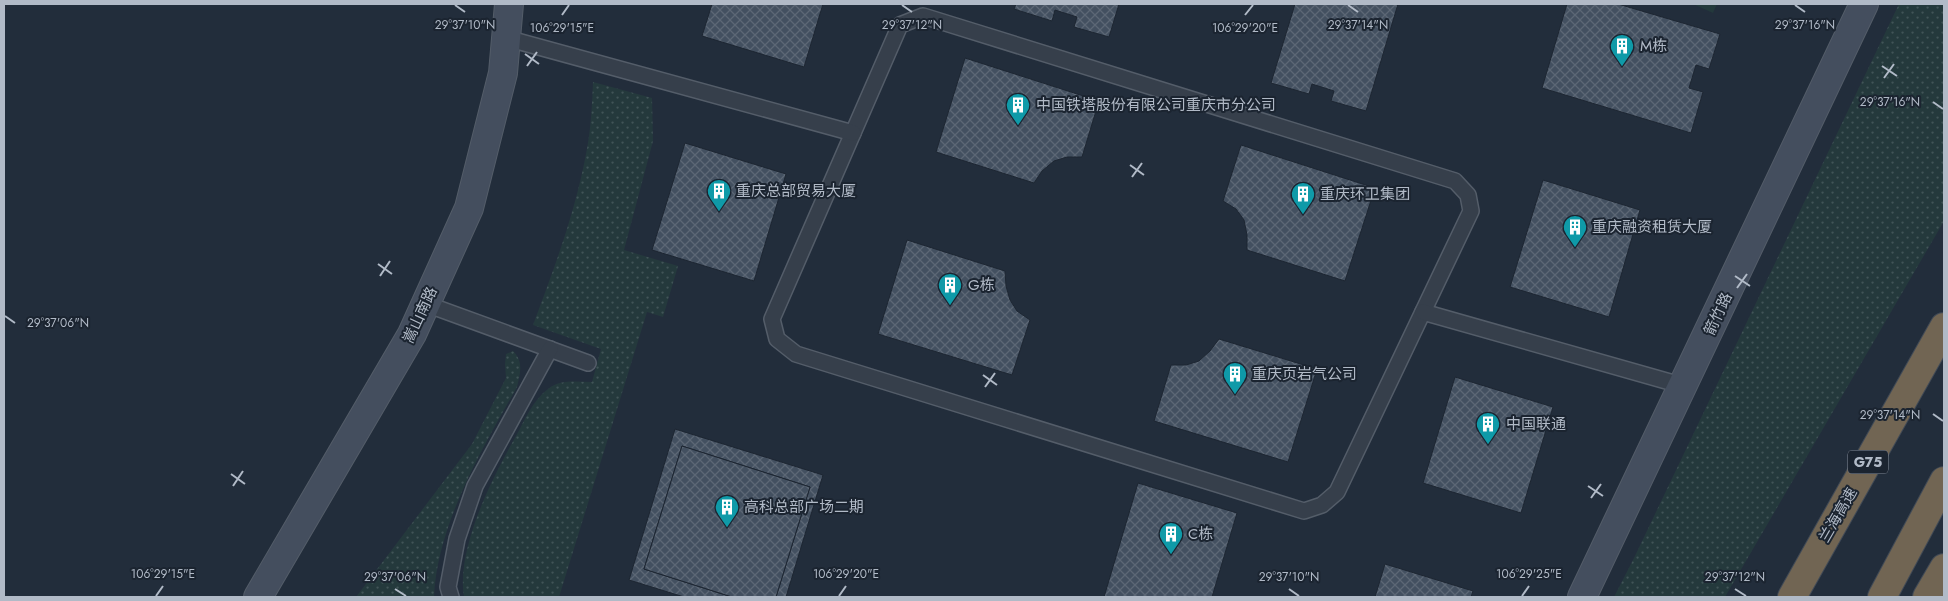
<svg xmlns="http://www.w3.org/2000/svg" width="1948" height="601" font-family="Jost,'Noto Sans SC',sans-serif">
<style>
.green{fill:url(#green-dots)}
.pitch{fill:#24393c}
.building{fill:url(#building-cross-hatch);stroke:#1d2632}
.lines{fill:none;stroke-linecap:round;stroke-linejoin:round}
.lane-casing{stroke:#545d69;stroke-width:18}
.secondary-casing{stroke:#545d69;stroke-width:30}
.highway-casing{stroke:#414a56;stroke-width:30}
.lane{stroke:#363f4b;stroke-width:15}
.secondary{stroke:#444e5e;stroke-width:28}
.highway{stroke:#716553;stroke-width:28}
.ticks{fill:none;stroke:#b1bac7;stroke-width:2}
.labels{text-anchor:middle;stroke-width:4;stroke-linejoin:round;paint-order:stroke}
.shield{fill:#1b2430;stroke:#848d9a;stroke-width:1}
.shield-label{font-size:14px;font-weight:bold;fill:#b1bac7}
.poi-label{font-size:15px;fill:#b1bac7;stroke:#1b2430;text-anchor:start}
.street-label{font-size:15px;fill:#b1bac7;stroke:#1b2430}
.ticks-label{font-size:12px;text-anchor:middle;fill:#b1bac7;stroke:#1b2430;stroke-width:4;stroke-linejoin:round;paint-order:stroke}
</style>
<defs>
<pattern id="green-dots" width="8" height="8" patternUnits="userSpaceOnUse" patternTransform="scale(1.25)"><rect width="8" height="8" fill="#24393c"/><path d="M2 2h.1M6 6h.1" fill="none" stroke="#415457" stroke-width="1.8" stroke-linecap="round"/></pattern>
<pattern id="building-cross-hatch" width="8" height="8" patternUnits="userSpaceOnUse" patternTransform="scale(1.25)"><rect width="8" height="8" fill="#435060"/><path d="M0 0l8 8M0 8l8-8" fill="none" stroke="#5c6775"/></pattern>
</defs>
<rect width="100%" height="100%" fill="#222d3b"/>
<g class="green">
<polygon points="1899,4 1944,4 1944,221 1725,597 1614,597 1634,558"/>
<path d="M593,82L652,98L653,141L624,250L678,266L663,317L647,312L559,597H464C456,549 492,478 516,436C525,420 532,401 548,389C560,379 577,382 592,382L601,349L533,325C554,269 575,213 586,154C591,130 592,106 593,82Z"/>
<path d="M513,351C524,362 520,373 517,387C482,449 437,525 434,597H356L472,444L506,378L505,364L506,354Z"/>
</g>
<polygon class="pitch" points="1693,4 1717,4 1713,13"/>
<g class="building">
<polygon points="712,4 823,4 804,67 702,36"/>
<polygon points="1016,4 1119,4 1109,37 1074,27 1077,17 1055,10 1052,21 1014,9"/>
<polygon points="1295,4 1398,4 1366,111 1331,101 1334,91 1312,84 1309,94 1271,83"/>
<polygon points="1567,4 1618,4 1720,34 1709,69 1696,65 1689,88 1703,92 1691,133 1542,88"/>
<polygon points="965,58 1099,101 1082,157 1067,157 1054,161 1042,171 1034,183 936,152"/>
<polygon points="685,143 786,174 754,281 652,250"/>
<polygon points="1241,145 1375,188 1345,281 1247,250 1247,235 1244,220 1236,209 1223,201"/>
<polygon points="1543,180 1640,210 1609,317 1510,287"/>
<polygon points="907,240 1005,271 1006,286 1010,300 1017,311 1030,320 1012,375 878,334"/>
<polygon points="1219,339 1317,369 1288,462 1154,421 1171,365 1186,365 1199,361 1210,351"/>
<polygon points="1455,377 1553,407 1521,513 1423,483"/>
<polygon points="675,429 823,475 786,597 776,597 810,487 682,446 644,569 732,597 684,597 629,580"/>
<polygon points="682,446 810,487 776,597 732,597 644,569"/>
<polygon points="1138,483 1237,513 1212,597 1104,597"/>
<polygon points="1385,564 1473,591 1471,597 1375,597"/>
</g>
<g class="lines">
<g class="lane-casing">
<g id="lane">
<polygon points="923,16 1455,181 1468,195 1471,211 1337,492 1322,505 1304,511 796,354 777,339 772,319 900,25"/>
<polyline points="506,38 853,133"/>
<polyline points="426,304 588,363"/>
<polyline points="1423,312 1684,386"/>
<polyline points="451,597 448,587 457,539 475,486 550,349"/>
</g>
</g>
<g class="secondary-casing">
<g id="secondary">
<polyline points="258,597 412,334 469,208 503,73 509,4"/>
<polyline points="1582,597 1864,4"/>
</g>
</g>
<g class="highway-casing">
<g id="highway">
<polyline points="1792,597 1944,327"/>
<polyline points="1882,597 1944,481"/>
<polyline points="1927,597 1944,568"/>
</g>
</g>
<use href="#lane" class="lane"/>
<use href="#secondary" class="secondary"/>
<use href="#highway" class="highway"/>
</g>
<path class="ticks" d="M455,5L465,12M902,5L912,12M1348,5L1358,12M1795,5L1805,12M562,15L569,5M1245,15L1253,5M525,54L539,64M527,66L537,52M1882,66L1897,76M1884,78L1894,64M1933,102L1943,109M1130,165L1144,175M1132,177L1142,163M378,264L392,274M380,276L390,261M1735,276L1750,286M1737,288L1747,274M5,316L15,323M983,375L997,385M985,387L995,373M1933,414L1943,421M231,474L245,484M233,486L243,471M1588,486L1603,496M1591,498L1601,484M395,589L406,596M1289,589L1299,596M1735,589L1746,596M156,596L163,586M839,596L846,586M1522,596L1529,586"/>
<defs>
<g id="building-pin" transform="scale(1.25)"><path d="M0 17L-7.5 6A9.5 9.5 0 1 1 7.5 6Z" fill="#0f9aa8" stroke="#1b2430"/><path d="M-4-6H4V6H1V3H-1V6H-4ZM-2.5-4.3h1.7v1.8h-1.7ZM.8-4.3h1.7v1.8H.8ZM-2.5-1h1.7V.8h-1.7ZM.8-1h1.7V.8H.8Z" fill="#fff"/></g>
</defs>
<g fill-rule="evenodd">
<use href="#building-pin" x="1622" y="46"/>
<use href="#building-pin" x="1018" y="105"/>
<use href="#building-pin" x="719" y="191"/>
<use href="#building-pin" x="1303" y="194"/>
<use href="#building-pin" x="1575" y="227"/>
<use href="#building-pin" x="950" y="285"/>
<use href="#building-pin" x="1235" y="374"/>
<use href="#building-pin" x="1488" y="424"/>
<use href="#building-pin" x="727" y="507"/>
<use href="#building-pin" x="1171" y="534"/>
</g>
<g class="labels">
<rect class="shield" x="1848" y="450.5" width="40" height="23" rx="4"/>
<g class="shield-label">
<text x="1868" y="467">G75</text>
</g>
<g class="poi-label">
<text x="1640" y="51">M栋</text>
<text x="1036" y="110">中国铁塔股份有限公司重庆市分公司</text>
<text x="736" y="196">重庆总部贸易大厦</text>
<text x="1320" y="199">重庆环卫集团</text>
<text x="1592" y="232">重庆融资租赁大厦</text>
<text x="968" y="290">G栋</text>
<text x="1252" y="379">重庆页岩气公司</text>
<text x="1506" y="429">中国联通</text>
<text x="744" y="512">高科总部广场二期</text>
<text x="1188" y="539">C栋</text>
</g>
<g class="street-label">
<text transform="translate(1718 314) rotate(-65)" y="5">箭竹路</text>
<text transform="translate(420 315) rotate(-65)" y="5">嵩山南路</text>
<text transform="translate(1838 515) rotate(-60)" y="5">兰海高速</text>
</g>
</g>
<g class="ticks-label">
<text x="465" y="29">29°37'10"N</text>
<text x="912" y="29">29°37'12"N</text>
<text x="1358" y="29">29°37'14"N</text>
<text x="1805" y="29">29°37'16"N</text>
<text x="562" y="32">106°29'15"E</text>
<text x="1245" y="32">106°29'20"E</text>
<text x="1890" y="106">29°37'16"N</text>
<text x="58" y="327">29°37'06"N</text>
<text x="1890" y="419">29°37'14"N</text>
<text x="163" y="578">106°29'15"E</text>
<text x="846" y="578">106°29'20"E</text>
<text x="1529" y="578">106°29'25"E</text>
<text x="395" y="581">29°37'06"N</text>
<text x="1289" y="581">29°37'10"N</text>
<text x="1735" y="581">29°37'12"N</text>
</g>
<rect width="1948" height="601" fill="none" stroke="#b1bac7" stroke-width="10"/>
</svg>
